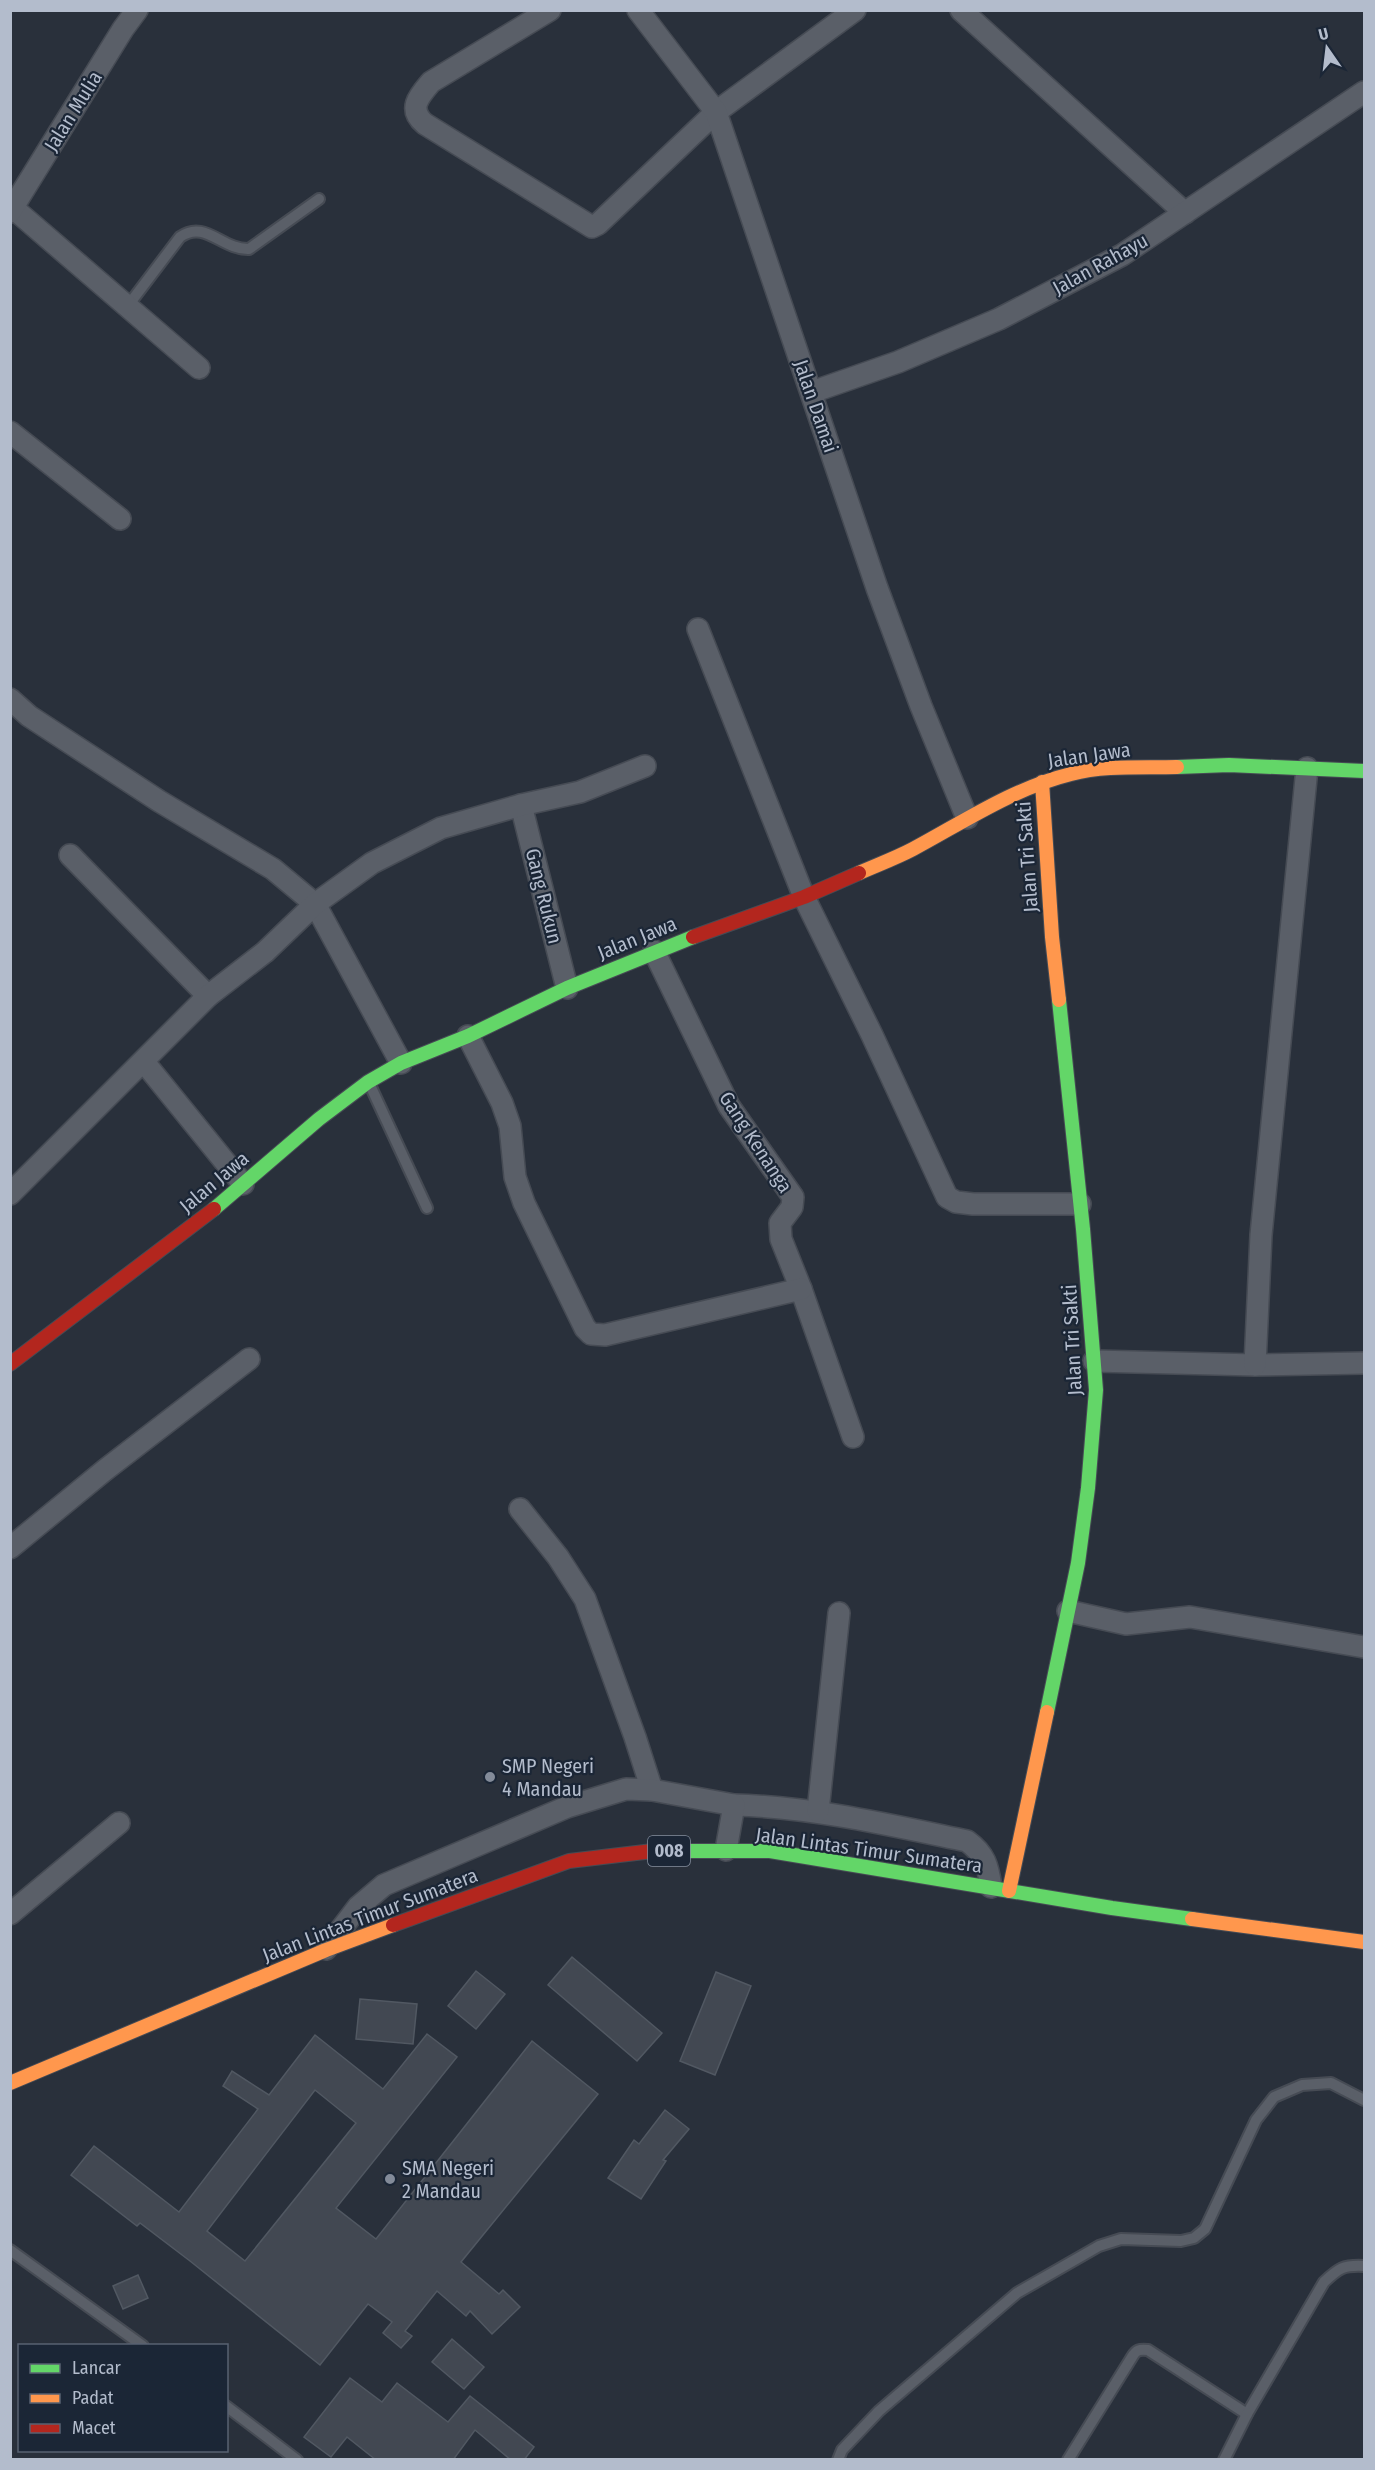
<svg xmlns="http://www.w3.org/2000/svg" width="1375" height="2470" font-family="'Fira Sans Condensed',sans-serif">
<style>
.building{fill:#424852;stroke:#515862;stroke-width:1.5;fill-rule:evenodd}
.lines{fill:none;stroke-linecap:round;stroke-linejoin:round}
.lane-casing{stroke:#464b54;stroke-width:14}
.street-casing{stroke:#464b54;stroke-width:24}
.fast-casing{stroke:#464b54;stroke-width:16}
.slow-casing{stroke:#464b54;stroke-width:16}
.jam-casing{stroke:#464b54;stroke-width:16}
.lane{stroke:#5a5f68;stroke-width:10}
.street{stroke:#5a5f68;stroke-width:21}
.fast{stroke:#63d668;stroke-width:14}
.slow{stroke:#ff974d;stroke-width:14}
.jam{stroke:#b3261e;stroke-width:14}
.poi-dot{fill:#838b99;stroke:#1b2636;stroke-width:2}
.labels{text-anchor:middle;stroke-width:4.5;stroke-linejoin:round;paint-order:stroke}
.shield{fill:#1b2636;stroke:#858f9f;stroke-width:1.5}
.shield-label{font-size:18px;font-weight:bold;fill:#b3bccc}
.street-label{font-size:20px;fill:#b3bccc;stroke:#1b2636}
.poi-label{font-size:20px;fill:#b3bccc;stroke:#1b2636;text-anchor:start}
</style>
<rect width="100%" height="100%" fill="#29303b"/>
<g class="building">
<polygon points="572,1957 662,2033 637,2061 548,1985"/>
<polygon points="476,1971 505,1994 476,2029 448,2006"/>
<polygon points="716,1972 751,1986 715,2075 680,2061"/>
<polygon points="360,1999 417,2004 413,2044 356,2039"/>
<path d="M427,2034L457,2057L336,2208L376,2239L532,2041L598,2094L461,2262L499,2294L503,2290L520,2307L492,2334L470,2311L466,2316L437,2291L405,2331L412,2336L401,2348L383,2333L392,2322L368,2304L320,2365L190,2261L140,2223L137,2226L71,2175L94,2146L179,2212L258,2109L223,2086L232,2071L269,2095L315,2035L383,2089ZM315,2090L356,2123L245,2261L207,2231Z"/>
<polygon points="665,2110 689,2129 663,2160 666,2161 641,2199 608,2178 634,2140 639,2144"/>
<polygon points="138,2275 148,2298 123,2309 113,2286"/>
<polygon points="452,2339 484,2367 464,2389 432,2362"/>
<polygon points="350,2378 382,2402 397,2383 448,2422 470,2396 534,2447 524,2460 511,2460 475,2430 453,2460 376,2460 347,2437 331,2457 304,2437"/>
</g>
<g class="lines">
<g class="lane-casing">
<g id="lane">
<path d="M127,307L180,237C205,219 222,250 249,249L319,199"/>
<polyline points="370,1085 427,1208"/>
<polyline points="10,2250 143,2346"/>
<polyline points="226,2406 297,2460"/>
<polyline points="838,2460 842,2450 879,2411 1017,2293 1099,2246 1121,2239 1181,2241 1194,2238 1205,2229 1256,2120 1274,2097 1302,2085 1331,2083 1364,2100"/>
<path d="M1068,2460L1132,2357C1136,2350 1139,2349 1148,2350L1247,2414"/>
<path d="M1224,2460L1247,2414L1324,2282C1339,2268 1343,2265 1364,2266"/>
</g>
</g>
<g class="street-casing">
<g id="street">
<path d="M550,10L431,82C419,96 407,109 425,124L592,227L598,224L716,112L855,10"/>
<polyline points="638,10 716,112 877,588 921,706 967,818"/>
<polyline points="961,10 1185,213"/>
<polyline points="13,208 199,368"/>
<polyline points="10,212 123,29 137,10"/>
<polyline points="812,392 898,362 999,319 1122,255 1364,92"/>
<polyline points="10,432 120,519"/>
<polyline points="698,629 804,897 872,1035 947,1197 956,1202 973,1204 1080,1204"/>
<polyline points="10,699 29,716 159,801 273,869 315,904 401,1063"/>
<polyline points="521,805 567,988"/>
<polyline points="70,855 208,996"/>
<polyline points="654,951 729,1106 793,1197 792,1207 780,1223 781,1239 801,1289 853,1437"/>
<polyline points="468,1036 502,1103 510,1126 515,1177 524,1203 585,1328 591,1334 605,1335 801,1289"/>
<polyline points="144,1062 243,1184"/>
<polyline points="10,1194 208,996 265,952 315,904 372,863 441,828 521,805 580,792 645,766"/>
<polyline points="1094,1361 1255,1365 1364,1363"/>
<polyline points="1255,1365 1261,1235 1307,768"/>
<polyline points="520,1509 558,1557 585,1599 635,1737 652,1790"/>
<polyline points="10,1548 105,1470 249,1359"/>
<polyline points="1068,1611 1126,1624 1190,1617 1364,1647"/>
<path d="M734,1805C813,1807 890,1825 967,1841C985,1854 988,1866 991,1887"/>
<polyline points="818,1811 839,1613"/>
<polyline points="10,1914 119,1823"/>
<polyline points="326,1949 358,1907 384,1885 567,1807 626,1789 652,1790 734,1805 726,1850"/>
</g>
</g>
<g class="fast-casing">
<g id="fast">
<polyline points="1177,767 1229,765 1364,771"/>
<polyline points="214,1209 319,1119 368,1082 401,1063 468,1036 567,988 693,937"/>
<polyline points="1047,1712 1078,1563 1088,1488 1096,1390 1083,1229 1059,1000"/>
<polyline points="653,1851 770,1851 1112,1908 1192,1919"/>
</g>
</g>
<g class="slow-casing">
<g id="slow">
<polyline points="1042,782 1052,937 1059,1000"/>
<path d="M859,873C877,865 896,858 913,849C965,821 1014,788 1071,774C1105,765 1142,768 1177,767"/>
<polyline points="1009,1891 1047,1712"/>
<polyline points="1192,1919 1364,1942"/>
<polyline points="10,2083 326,1950 393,1925"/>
</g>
</g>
<g class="jam-casing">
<g id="jam">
<polyline points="693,937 804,897 859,873"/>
<polyline points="10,1364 214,1209"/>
<polyline points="393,1925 569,1861 653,1851"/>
</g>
</g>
<use href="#lane" class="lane"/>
<use href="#street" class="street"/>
<use href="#fast" class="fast"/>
<use href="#slow" class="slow"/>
<use href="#jam" class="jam"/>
</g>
<g class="poi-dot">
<circle cx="490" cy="1777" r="6"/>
<circle cx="390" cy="2179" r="6"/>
</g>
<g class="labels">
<rect class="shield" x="648" y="1836" width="42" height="30" rx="4.5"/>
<g class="shield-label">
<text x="669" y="1857">008</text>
</g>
<g class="street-label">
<text transform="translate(73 111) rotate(-58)" y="7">Jalan Mulia</text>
<text transform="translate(1100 264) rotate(-29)" y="7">Jalan Rahayu</text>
<text transform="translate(816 406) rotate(71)" y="7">Jalan Damai</text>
<text transform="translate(1089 755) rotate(-8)" y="7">Jalan Jawa</text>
<text transform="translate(1027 857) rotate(-94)" y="7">Jalan Tri Sakti</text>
<text transform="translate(544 896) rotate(76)" y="7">Gang Rukun</text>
<text transform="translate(637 938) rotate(-22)" y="7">Jalan Jawa</text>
<text transform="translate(756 1142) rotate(57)" y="7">Gang Kenanga</text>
<text transform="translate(214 1182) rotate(-40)" y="7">Jalan Jawa</text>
<text transform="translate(1072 1340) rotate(-93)" y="7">Jalan Tri Sakti</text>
<text transform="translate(869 1850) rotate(8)" y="7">Jalan Lintas Timur Sumatera</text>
<text transform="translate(370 1915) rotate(-21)" y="7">Jalan Lintas Timur Sumatera</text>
</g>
<g class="poi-label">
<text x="502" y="1773">SMP Negeri<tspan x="502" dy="23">4 Mandau</tspan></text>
<text x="402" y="2175">SMA Negeri<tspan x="402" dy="23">2 Mandau</tspan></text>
</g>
</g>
<rect width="1375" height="2470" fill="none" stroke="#b3bccc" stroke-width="24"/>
<rect x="18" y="2344" width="210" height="108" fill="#1b2636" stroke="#586272" stroke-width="1.5"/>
<rect x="30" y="2364" width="30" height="9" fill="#63d668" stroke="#586272" stroke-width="1.5"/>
<text x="72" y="2374" font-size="18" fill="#b3bccc">Lancar</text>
<rect x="30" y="2394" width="30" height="9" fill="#ff974d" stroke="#586272" stroke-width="1.5"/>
<text x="72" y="2404" font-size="18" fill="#b3bccc">Padat</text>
<rect x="30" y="2424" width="30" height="9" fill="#b3261e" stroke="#586272" stroke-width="1.5"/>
<text x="72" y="2434" font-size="18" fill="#b3bccc">Macet</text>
<g transform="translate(1327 48) rotate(346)" stroke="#1b2636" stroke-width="4.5" paint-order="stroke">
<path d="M0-4.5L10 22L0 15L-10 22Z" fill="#b3bccc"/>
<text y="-9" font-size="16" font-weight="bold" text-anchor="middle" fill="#b3bccc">U</text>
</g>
</svg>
